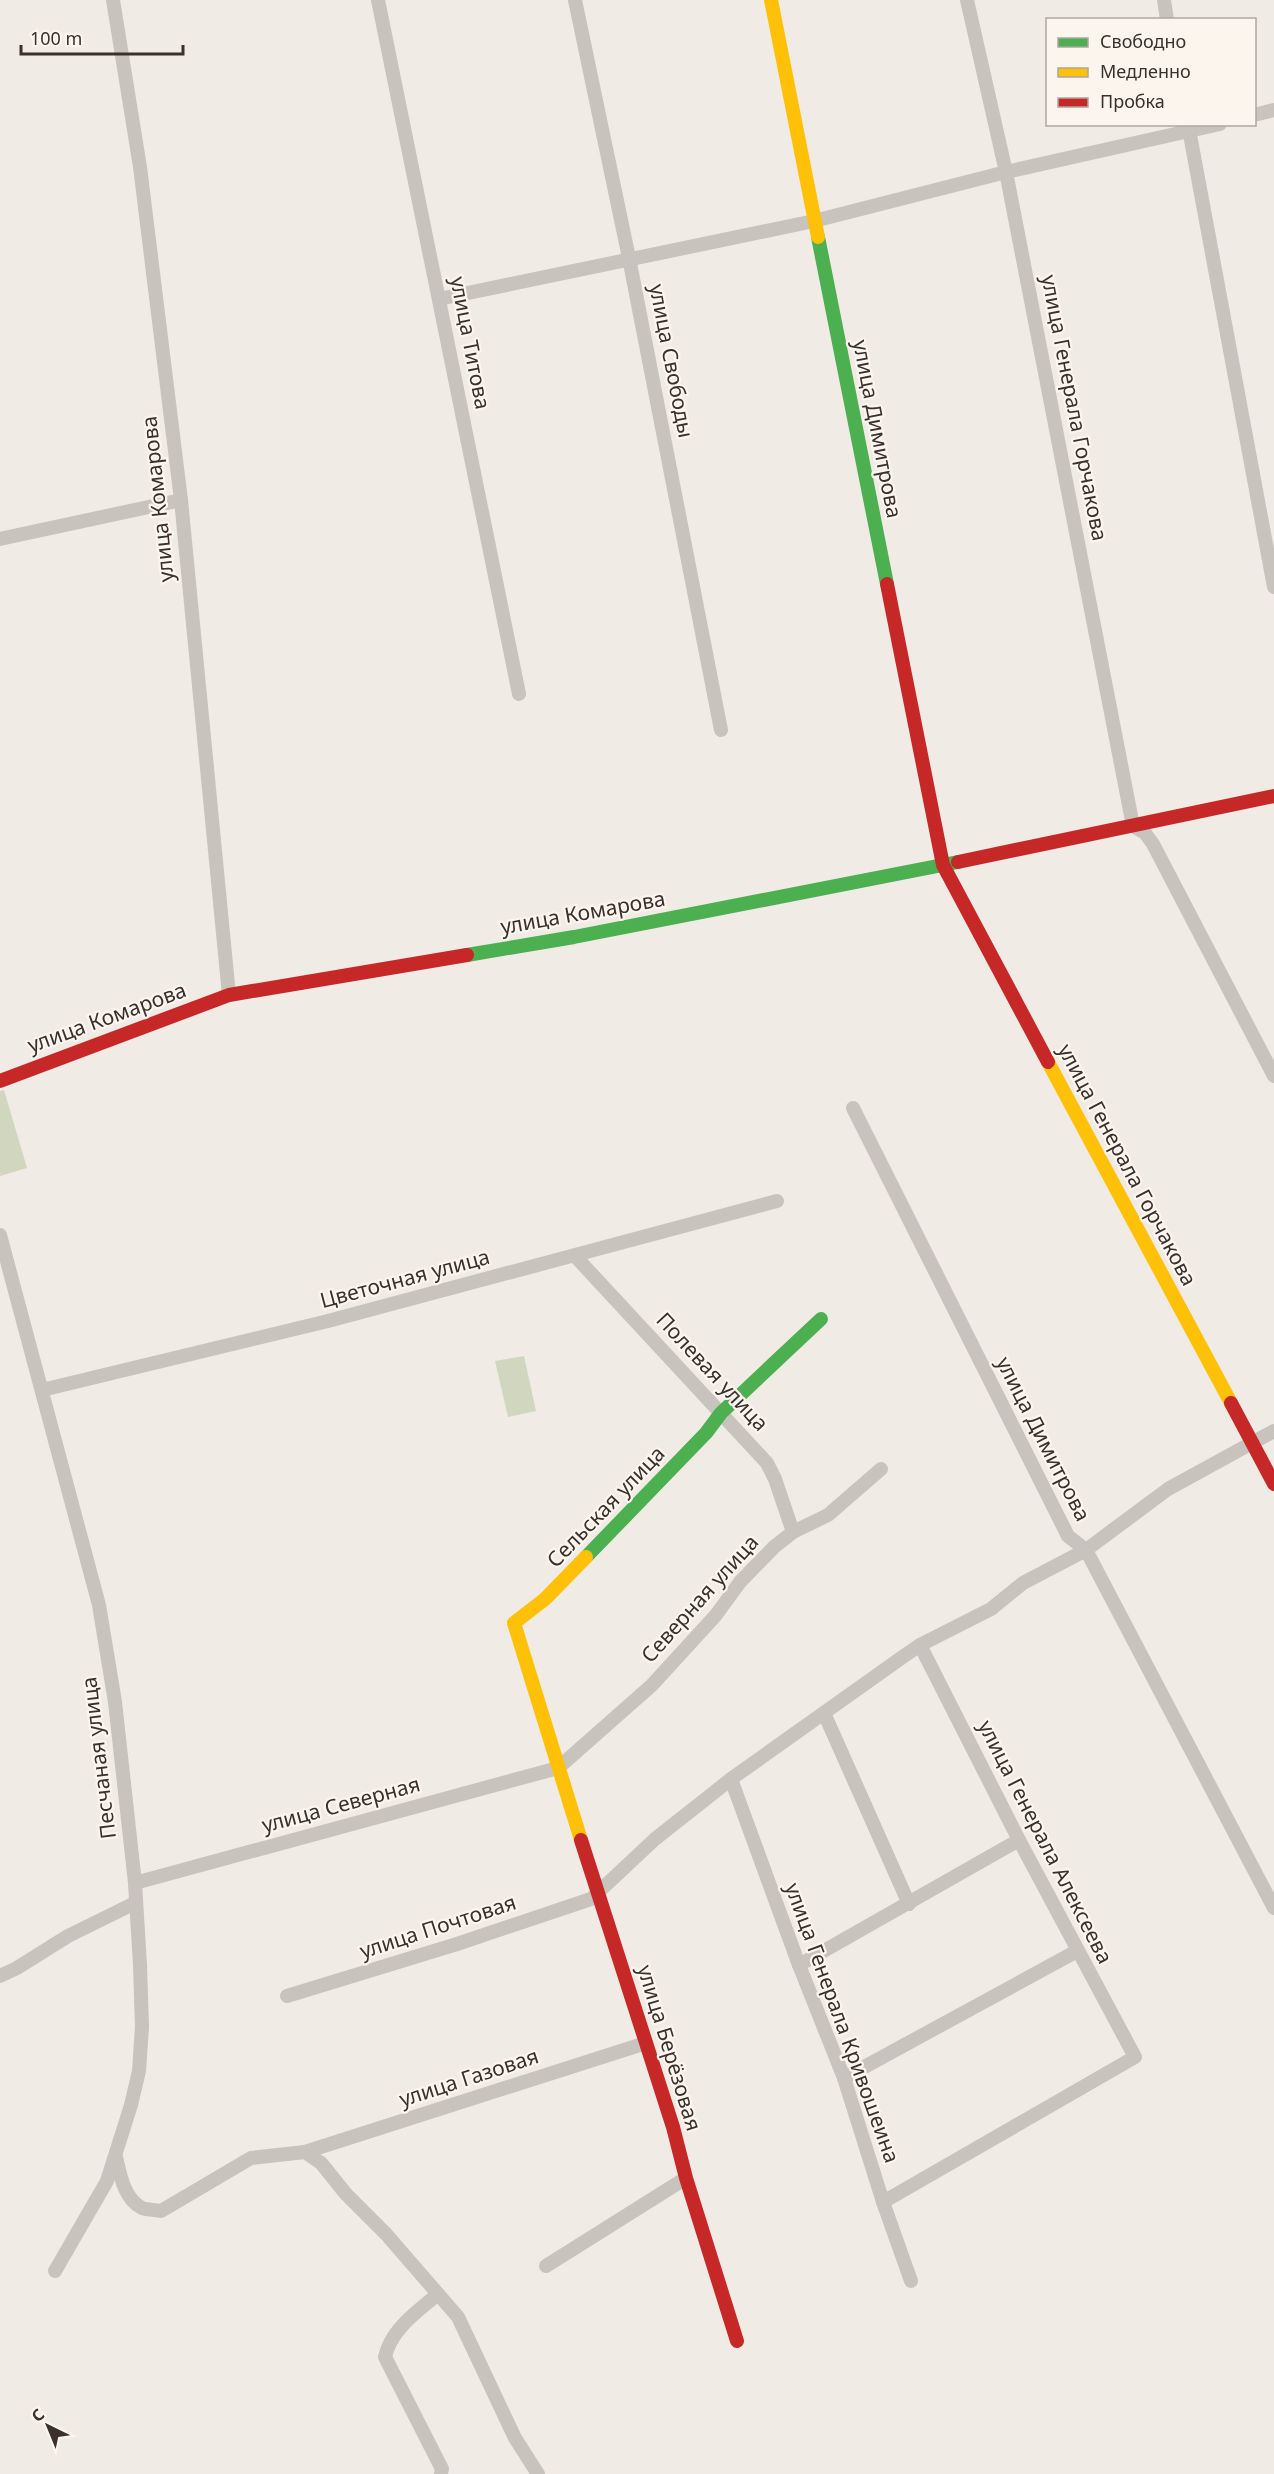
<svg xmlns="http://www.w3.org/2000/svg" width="1274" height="2474" font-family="'Noto Sans',sans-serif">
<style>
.green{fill:#d1d6bf}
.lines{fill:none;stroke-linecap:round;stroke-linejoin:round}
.street{stroke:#c9c3be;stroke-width:14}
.fast{stroke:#4caf50;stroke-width:14}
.slow{stroke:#ffc107;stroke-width:14}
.jam{stroke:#c62828;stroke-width:14}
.labels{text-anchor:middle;stroke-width:4.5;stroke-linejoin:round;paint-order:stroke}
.street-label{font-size:21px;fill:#3b302b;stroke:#fbf5ee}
</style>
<rect width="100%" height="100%" fill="#f0ebe5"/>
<g class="green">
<polygon points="4,1090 27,1168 0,1176 0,1091"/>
<polygon points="524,1356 536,1411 508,1417 495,1361"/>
</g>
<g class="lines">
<g class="street">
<polyline points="113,0 140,167 181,500 229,995"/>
<polyline points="378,0 519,694"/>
<polyline points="575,0 629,258 721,730"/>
<polyline points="967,0 1006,172 1133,826 1145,833 1153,844 1274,1076"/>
<polyline points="1164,0 1167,20"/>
<polyline points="1254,115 1274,110"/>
<polyline points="1188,124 1274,587"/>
<polyline points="439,299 814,221 1006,172 1220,124"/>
<polyline points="0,539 181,500"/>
<polyline points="853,1108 1068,1536 1086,1550 1274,1908"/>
<polyline points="0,1235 99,1605 115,1702 135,1883 140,1965 142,2027 139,2071 131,2105 107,2181 55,2271"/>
<polyline points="575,1256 767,1463 775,1479 793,1532"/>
<polyline points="42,1390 328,1321 777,1201"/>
<polyline points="824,1713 909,1904"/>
<polyline points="731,1779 799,1965 844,2078 883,2202 911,2281"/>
<polyline points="135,1883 558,1768 652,1685 716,1615 740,1582 774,1547 793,1532 828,1515 881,1469"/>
<polyline points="799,1965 1019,1840"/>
<polyline points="0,1976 17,1968 68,1936 135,1903"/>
<polyline points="287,1996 457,1944 591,1899 655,1839 731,1779 904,1656 920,1645 991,1609 1023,1583 1086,1550 1168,1489 1274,1431"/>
<polyline points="844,2078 1077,1951"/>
<polyline points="305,2152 321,2163 346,2194 386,2234 458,2317 515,2438 538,2474"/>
<path d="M116,2157C120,2174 124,2199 142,2208C147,2210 156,2210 161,2211L251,2158L305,2152L646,2043"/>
<polyline points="883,2202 1135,2057 1019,1840 920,1645"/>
<polyline points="546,2266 686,2178"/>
<path d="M438,2294C417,2312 391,2329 385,2357L442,2469L441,2474"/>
</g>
<g class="fast">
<polyline points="818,237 887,584"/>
<polyline points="467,955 574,937 958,862"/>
<polyline points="586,1557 706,1433 721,1413 821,1319"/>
</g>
<g class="slow">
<polyline points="771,0 818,237"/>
<polyline points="1048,1062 1231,1403"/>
<polyline points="581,1840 514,1623 545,1599 586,1557"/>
</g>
<g class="jam">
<polyline points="887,584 943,865 1048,1062"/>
<polyline points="958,862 1274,796"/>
<polyline points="0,1081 229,995 467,955"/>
<polyline points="1231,1403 1274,1484"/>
<polyline points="581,1840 673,2127 686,2178 737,2341"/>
</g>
</g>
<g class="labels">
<g class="street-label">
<text transform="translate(470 343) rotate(79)" y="7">улица Титова</text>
<text transform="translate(671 361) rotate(79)" y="7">улица Свободы</text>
<text transform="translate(1074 408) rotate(79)" y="7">улица Генерала Горчакова</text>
<text transform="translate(877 429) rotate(79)" y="7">улица Димитрова</text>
<text transform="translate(158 499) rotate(-96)" y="7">улица Комарова</text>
<text transform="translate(583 913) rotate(-10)" y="7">улица Комарова</text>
<text transform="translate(107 1018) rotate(-20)" y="7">улица Комарова</text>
<text transform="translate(1127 1165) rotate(62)" y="7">улица Генерала Горчакова</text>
<text transform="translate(405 1279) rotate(-15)" y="7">Цветочная улица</text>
<text transform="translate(712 1372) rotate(47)" y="7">Полевая улица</text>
<text transform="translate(1043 1439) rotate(63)" y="7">улица Димитрова</text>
<text transform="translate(606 1507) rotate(-46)" y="7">Сельская улица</text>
<text transform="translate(700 1599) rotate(-48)" y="7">Северная улица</text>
<text transform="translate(99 1758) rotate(-97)" y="7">Песчаная улица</text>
<text transform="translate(341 1805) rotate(-15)" y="7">улица Северная</text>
<text transform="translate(1045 1842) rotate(63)" y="7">улица Генерала Алексеева</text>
<text transform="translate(438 1927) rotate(-18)" y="7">улица Почтовая</text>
<text transform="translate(842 2023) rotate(70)" y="7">улица Генерала Кривошеина</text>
<text transform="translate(669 2048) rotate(73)" y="7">улица Берёзовая</text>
<text transform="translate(469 2078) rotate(-18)" y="7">улица Газовая</text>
</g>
</g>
<rect x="1046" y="18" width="210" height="108" fill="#fbf5ee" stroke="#aea6a0" stroke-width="1.5"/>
<rect x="1058" y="38" width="30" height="9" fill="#4caf50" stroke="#aea6a0" stroke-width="1.5"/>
<text x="1100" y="48" font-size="18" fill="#3b302b">Свободно</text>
<rect x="1058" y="68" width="30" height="9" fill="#ffc107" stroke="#aea6a0" stroke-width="1.5"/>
<text x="1100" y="78" font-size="18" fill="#3b302b">Медленно</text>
<rect x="1058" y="98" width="30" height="9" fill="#c62828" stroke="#aea6a0" stroke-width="1.5"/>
<text x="1100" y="108" font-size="18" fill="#3b302b">Пробка</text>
<g transform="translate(48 2426) rotate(317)" stroke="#fbf5ee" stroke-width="4.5" paint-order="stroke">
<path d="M0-4.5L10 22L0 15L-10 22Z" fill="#3b302b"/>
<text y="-9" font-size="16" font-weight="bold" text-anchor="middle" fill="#3b302b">С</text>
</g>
<path d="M21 45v9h162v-9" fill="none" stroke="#3b302b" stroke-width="3"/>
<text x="30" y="45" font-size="18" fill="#3b302b" stroke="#fbf5ee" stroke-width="4.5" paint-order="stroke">100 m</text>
</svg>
